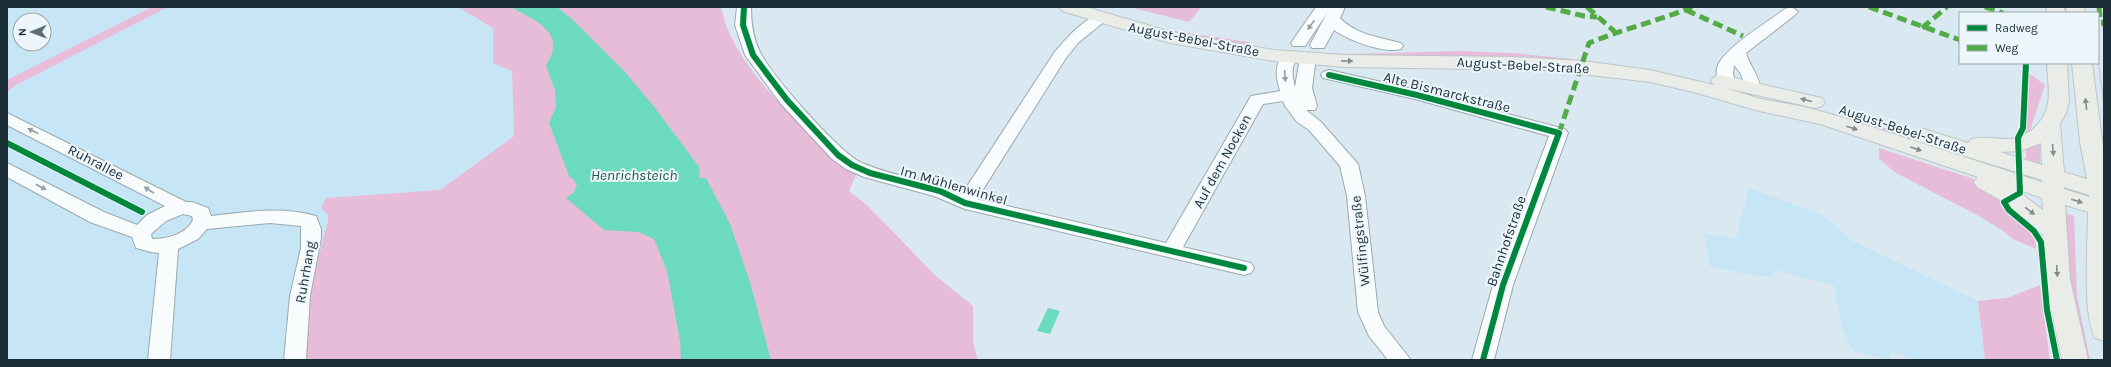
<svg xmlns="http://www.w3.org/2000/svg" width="2111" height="367" font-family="Karla,sans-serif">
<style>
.built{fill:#c7e6f5;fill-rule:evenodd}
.green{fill:#e7bcd8}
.water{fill:#6bdabf}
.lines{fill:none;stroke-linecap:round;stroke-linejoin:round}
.minor-casing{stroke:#9aa9b0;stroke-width:2}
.major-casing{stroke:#bbc5ca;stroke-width:2}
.minor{fill:#f9fcfd;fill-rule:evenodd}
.major{fill:#eaece8;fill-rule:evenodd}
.tram{stroke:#c0c4c7;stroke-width:1}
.quiet{stroke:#52ab45;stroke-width:5;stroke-dasharray:10 5;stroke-linecap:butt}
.cycleway-casing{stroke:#edf6fb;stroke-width:8}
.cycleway{stroke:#00873e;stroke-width:6}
.oneway{fill:#959ea3}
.oneway2{fill:#828c8e}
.labels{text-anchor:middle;stroke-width:4;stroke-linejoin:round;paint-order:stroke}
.street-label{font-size:14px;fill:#1a2c35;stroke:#edf6fb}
.water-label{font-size:15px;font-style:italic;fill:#1e5846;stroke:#edf6fb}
</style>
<rect width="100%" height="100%" fill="#dae9f1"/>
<g class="built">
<path d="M7,7H152L7,80ZM20,20H44V44H20Z"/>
<polygon points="168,7 458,7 493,28 493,63 512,71 514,136 615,360 7,360 7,93 14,86"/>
<polygon points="1749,188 1823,215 1851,240 1978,301 1985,360 1915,360 1891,351 1891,360 1889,360 1854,351 1843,332 1834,286 1775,270 1774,277 1750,275 1710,266 1704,233 1736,239"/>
</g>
<g class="green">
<polygon points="152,7 168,7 14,86 7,93 7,80"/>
<path d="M458,7H721C734,72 809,131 856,175L849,191L867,205L936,276L973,306V343L978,360H306C304,313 316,266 328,221V215L321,208L326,198L440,190L514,136L512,71L493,63V28Z"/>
<polygon points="1129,7 1202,7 1189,22"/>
<polygon points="1149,27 1249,42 1248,45"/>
<polygon points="1460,51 1511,53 1573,59 1572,62 1514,56 1350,57 1349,54"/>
<polygon points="2027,72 2045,85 2029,134 2020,137 2027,126"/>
<polygon points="1760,94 1896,131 2015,170 1860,123 1760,96"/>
<polygon points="2038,144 2040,144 2040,163 2026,159 2026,149"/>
<polygon points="1879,148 1971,178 1987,186 2033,219 2036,249 2013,239 2003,231 1979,216 1896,173 1879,159"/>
<polygon points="2065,213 2074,216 2077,296 2090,360 2087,360 2071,298"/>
<polygon points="2040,285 2050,360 1985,360 1978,301 2007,298"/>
</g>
<g class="water">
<path d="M511,7H557L573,20L626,73L655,108L700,168L699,178H706L730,224L750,282L771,360H681L680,341L667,271L654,239L638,232L604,230L566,198L573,193L577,186L574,180L569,176L549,123L556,107L555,90L546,66C548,61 553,54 553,49C557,27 526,16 511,7Z"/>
<polygon points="1048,308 1060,311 1050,334 1037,331"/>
</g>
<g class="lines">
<g class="minor-casing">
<g id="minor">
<path d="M737,7H751C751,23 753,39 761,54C773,77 838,151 860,162C892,177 929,179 962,194L1054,53C1064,41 1089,11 1105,15L1108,18L1105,21L1078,43L1066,58L977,199L1166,243L1251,96L1280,91C1276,76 1274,67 1283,54H1295L1297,57C1291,68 1292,76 1295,87L1300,58L1302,55H1314L1316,58L1312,88L1317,106L1315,110H1306L1321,122L1358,164L1365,196L1378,312L1384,326L1411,360H1388L1369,336L1358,312L1347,196L1340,166L1309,130L1297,122L1285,106L1283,101L1263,104L1183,247L1251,263L1254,268L1251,273L1244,275L965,209L934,196L864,177L846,169L832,159L781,104L745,55L735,25Z"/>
<path d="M1316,7H1345L1340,18C1356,35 1379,37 1401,43L1403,46L1401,49C1383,54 1348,40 1334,30L1324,48H1312L1310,45L1327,13L1305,46H1293L1291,43Z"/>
<path d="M1790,7L1795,9L1798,12L1795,15L1746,53C1750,66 1757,72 1760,86L1758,89H1746L1741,74L1734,65L1733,73L1735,82L1733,85H1721C1717,79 1715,72 1718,65C1725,48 1769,21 1785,9Z"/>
<polygon points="1329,70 1417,90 1565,129 1568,133 1513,285 1494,360 1472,360 1493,285 1549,136 1415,99 1323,78 1321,75 1323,72"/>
<path d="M7,113L186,202H192L208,208L211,216C246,212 281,206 316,216L321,229V238L310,296L306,360H284L290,296L301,248V226L270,223L207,229L198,239L178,249L170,360H148L159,253L151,252L136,248L132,237L90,222L7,177V163L104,212L137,225L147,215L165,206L7,125ZM183,214L192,216L193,220C186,235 166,239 152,239L151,234L166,221Z"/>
</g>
</g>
<g class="major-casing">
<g id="major">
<path d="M1059,7H1086L1171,32L1274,50L1345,55L1515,57L1583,61L1650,70L1714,85L1711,81L1714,77L1721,75L1822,98L1825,102L1822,106L1815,108L1725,88L1761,99L1805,107L1841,117L2042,182V180L1917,141L1914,136L1917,131L1924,129L1968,143L1971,139C1983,136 1997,139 2010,139C2019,138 2026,134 2033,129C2055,109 2048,89 2047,63H2067L2069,101L2066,113L2060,124L2064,172L2087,179L2080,142L2072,63H2092L2104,155V341L2095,338C2082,313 2088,242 2088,212L2065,205L2070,279L2088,360H2062L2047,289L2043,235L2004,202L1977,187L1974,182L1978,177L1820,124L1759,111L1693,92L1650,82L1548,70L1345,67L1274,61L1170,43L1062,11ZM2041,143L2042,165L2000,152L2021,151ZM2064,187L2089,195V197L2064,189ZM2014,188L2042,198L2043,210Z"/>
<polygon points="2046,7 2064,7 2065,13 2047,13"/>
<polygon points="2066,7 2084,7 2085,13 2067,13"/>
</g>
</g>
<use href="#minor" class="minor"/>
<use href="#major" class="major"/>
<polyline class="tram" points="2098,59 2104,105"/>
<g class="quiet">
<polyline points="1546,7 1584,16 1597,17"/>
<polyline points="1587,7 1615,32"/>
<polyline points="1869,7 1960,40"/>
<polyline points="1985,7 2003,13"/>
<polyline points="2099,7 2100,17 2103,18 2104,26"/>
<polyline points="1686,10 1743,36"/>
<polyline points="1922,28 1947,7"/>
<path d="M1559,133L1589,43C1623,29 1658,21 1692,7"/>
</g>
<g class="cycleway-casing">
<g id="cycleway">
<polyline points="744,7 743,25 753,55 787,100 838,155 852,165 870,173 940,191 965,203 1244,268"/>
<polyline points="2026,63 2023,128 2018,138 2020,193 2004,202 2009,210 2034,231 2041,242 2047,310 2057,360"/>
<polyline points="1329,75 1417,95 1559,133 1503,285 1483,360"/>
<polyline points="7,143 142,212"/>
</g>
</g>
<use href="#cycleway" class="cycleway"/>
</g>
<defs><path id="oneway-solid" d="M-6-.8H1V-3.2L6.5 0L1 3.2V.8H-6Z"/></defs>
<g class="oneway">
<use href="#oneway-solid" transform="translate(1311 25) rotate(125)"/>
<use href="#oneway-solid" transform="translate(1285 76) rotate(87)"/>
<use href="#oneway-solid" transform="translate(33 131) rotate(-153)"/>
<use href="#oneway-solid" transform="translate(41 187) rotate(28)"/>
<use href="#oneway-solid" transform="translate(149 190) rotate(-148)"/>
</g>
<g class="oneway2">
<use href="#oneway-solid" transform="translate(1347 61) rotate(1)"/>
<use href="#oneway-solid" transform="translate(1806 100) rotate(-166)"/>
<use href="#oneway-solid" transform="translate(2086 104) rotate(-97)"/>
<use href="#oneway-solid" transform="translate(1852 128) rotate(17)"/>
<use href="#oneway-solid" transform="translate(1916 149) rotate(19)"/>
<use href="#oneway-solid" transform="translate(2053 150) rotate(85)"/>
<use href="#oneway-solid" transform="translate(2077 201) rotate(17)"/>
<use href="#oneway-solid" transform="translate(2030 211) rotate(37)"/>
<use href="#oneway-solid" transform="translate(2057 271) rotate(86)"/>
</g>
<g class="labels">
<g class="street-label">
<text transform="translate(1194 39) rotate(11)" y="5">August-Bebel-Straße</text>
<text transform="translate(1523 65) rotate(3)" y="5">August-Bebel-Straße</text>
<text transform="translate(1447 92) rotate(14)" y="5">Alte Bismarckstraße</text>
<text transform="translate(1903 129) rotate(18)" y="5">August-Bebel-Straße</text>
<text transform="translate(1222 161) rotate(-61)" y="5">Auf dem Nocken</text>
<text transform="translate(96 162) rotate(27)" y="5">Ruhrallee</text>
<text transform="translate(954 185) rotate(16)" y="5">Im Mühlenwinkel</text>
<text transform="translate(1360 241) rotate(-96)" y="5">Wülfingstraße</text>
<text transform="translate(1506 241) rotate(-71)" y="5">Bahnhofstraße</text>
<text transform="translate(305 272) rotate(-80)" y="5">Ruhrhang</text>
</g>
<g class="water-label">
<text x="634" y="180">Henrichsteich</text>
</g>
</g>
<rect width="2111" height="367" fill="none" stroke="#1a2c35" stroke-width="16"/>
<rect x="1959" y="12" width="140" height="52" fill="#edf6fb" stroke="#99a5ac"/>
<rect x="1967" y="25" width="20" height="6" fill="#00873e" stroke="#99a5ac"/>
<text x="1995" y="32" font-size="12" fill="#1a2c35">Radweg</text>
<rect x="1967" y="45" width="20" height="6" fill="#52ab45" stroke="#99a5ac"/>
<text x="1995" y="52" font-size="12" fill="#1a2c35">Weg</text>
<g transform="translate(32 32) rotate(269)"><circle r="19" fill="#edf6fb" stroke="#99a5ac"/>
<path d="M0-3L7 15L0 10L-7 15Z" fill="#5d6e77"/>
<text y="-6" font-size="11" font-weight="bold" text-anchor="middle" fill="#1a2c35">N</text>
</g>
</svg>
